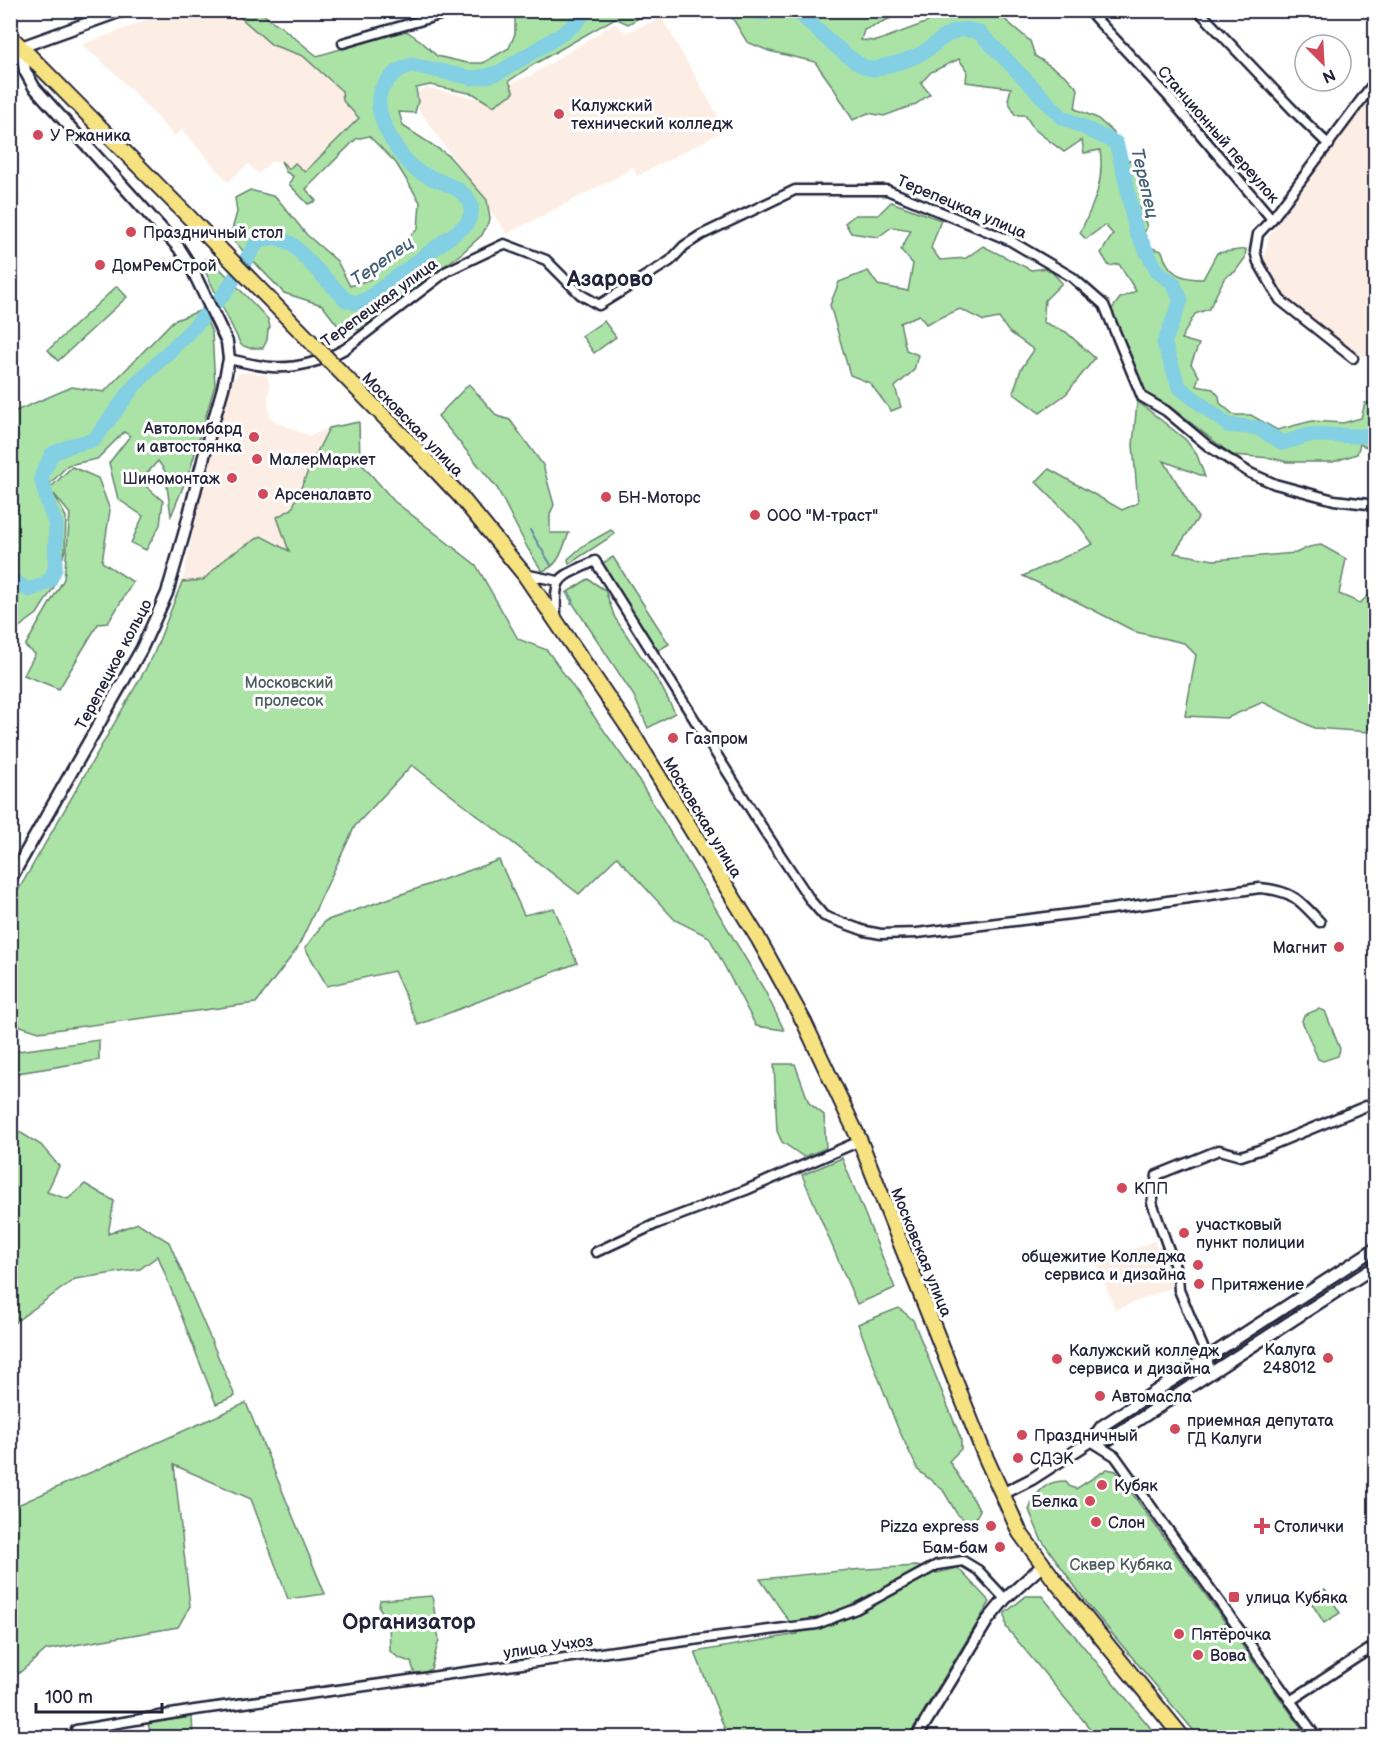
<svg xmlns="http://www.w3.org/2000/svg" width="1386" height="1748" font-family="'Balsamiq Sans',sans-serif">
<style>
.built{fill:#fceee4}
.green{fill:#abe3a6;stroke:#668270;stroke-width:1.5}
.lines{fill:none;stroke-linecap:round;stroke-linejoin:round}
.stream{stroke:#5c8aa0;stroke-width:2}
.river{stroke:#83cfe3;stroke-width:15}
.minor-casing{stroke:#22223b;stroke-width:13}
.tertiary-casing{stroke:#22223b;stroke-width:15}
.primary-casing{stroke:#22223b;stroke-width:18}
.minor{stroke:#fff;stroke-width:8}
.tertiary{stroke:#fff;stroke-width:10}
.primary{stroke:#f7e281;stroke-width:14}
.primary-bridge-casing{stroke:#22223b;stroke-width:18;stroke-linecap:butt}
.primary-bridge{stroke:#f7e281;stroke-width:14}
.poi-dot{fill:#d1495b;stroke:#fff;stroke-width:2}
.labels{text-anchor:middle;stroke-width:6;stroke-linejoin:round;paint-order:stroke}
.poi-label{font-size:16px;fill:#22223b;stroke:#fff;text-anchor:start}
.street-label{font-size:16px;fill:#22223b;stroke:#fff}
.park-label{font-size:16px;fill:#4b5c5b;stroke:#fff}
.water-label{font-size:18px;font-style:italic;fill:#445f76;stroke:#fff}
.district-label{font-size:22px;font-weight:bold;fill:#22223b;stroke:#fff}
</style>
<rect width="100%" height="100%" fill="#fff"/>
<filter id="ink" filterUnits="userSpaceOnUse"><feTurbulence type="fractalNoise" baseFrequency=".0167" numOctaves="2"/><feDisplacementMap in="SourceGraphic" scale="12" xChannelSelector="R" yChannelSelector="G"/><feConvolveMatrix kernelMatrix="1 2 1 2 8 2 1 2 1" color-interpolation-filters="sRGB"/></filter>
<g filter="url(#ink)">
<g class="built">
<polygon points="170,11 177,14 186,11 233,11 272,45 303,56 342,91 343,101 359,118 304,172 289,169 281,161 271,162 258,174 248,164 228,182 182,130 174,136 118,76 82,45"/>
<polygon points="662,18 726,130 637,176 633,166 619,176 507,234 410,97 427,88 475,98 532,75 615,23 625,33"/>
<polygon points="1375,86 1375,361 1356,353 1282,297 1263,263 1269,236"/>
<polygon points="250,372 267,376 270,386 268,401 270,417 276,422 310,436 329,428 311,464 292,509 290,552 228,556 203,580 182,582 213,443 232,381 239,373"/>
<polygon points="1154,1241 1173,1287 1115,1310 1097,1264"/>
</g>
<g class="green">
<polygon points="639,10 643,16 628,24 615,18 531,66 509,81 514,93 493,106 474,94 430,85 416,88 418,101 415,113 399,112 403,126 448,155 487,200 490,219 482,235 462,253 359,330 339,327 322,305 284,293 230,237 237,212 235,198 250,190 276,197 307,235 337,261 350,286 371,279 382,259 418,229 420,202 396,163 369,136 356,139 306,189 316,201 308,204 289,184 293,176 286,172 281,161 289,169 295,163 305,172 359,118 343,101 342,91 303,56 272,45 233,11 260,11 270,20 279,25 317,56 405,30 421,41 437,56 467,63 483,63 509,48 515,34 515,17 511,11"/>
<path d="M853,10L856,16L871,11H899L891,18L864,30L861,40L877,41L928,22L931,11H995L1030,41L1035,56L1066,76L1078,89L1075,109L1097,118L1114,133L1100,139L1111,147L1114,158L1136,162L1145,173L1140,182L1151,195L1140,206L1147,227L1144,233L1152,248L1162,251C1168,274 1181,279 1203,279L1217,253L1246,249L1245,258L1235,272L1225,277L1209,309L1195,314L1181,339L1199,344L1191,364L1199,376L1196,386L1213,389L1219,396L1220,403L1234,415H1251L1277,430L1312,421L1343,423L1361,418L1365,403H1374L1376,405L1375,446L1368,448L1360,444L1357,454L1333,462H1287L1271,458L1232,455L1169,406L1144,392L1111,310L1120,298L1136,291L1119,264L1109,266L1101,253L1113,234L1105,225L1086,239L1080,233C1093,205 1105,182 1100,150L1084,153L1082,140L1064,152L1034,129L1025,115H1015L1008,100L1011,88L966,82L967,71L959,59L931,72L921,83L930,94L916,104L884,116L868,113L853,120L833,87L815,62L769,51L747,42L728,11Z"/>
<polygon points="891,202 941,220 931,248 940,260 966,258 983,246 1031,270 1048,268 1062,283 1045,300 1043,322 1066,332 1095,358 1066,394 1040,413 1013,393 1021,369 1034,350 1008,331 999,318 984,321 960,309 926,324 919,315 900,323 906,350 918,355 914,370 895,387 901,407 891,411 870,383 850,375 830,305 839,282 868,271 878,285 908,291 913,264 901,250 911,230 892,227 878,237 851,233 845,223 855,215 878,215"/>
<polygon points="208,256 268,319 270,327 268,330 267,340 263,348 249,348 241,345 206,273 203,261"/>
<polygon points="117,286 127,297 58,361 48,350"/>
<polygon points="202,310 212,333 215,385 190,470 171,516 165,471 158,461 140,481 163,501 160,525 146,550 131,543 143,516 118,499 109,463 130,436 124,432 97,459 68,465 49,485 51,487 72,467 98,478 110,510 102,562 133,582 108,623 98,624 59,689 24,675 35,654 25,646 64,579 70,514 54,494 66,517 65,550 54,587 37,614 11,633 11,413 72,387 104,392 173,321"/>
<polygon points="604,321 616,337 594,353 582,336"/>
<path d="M469,384L497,416L510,420L543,465L554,505L550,514V533H569C562,549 560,566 542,571L528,549L497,488L438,416Z"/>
<polygon points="1137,401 1186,440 1197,455 1205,477 1164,461 1198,518 1174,553 1214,560 1296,553 1309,547 1321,545 1346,559 1339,594 1360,603 1375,590 1376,723 1370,732 1314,728 1263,702 1227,718 1185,716 1196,655 1184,643 1136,632 1062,594 1023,576 1093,544 1079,525 1036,482 1049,469 1122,510 1138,503 1133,445"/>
<polygon points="359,422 360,462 394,501 476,565 518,639 547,650 637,777 765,991 784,1030 756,1026 709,937 675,920 617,857 579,894 412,765 355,826 297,949 256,1003 39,1032 11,1023 11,903 153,656 182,582 203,580 228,556 261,536 289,551 277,517 292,509 311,464 329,428"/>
<polygon points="611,530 615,534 569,564 568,559 584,545"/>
<polygon points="613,557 669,644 657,651 601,564"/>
<polygon points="588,579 605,590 615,618 661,686 675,713 648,728 634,696 566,593"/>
<polygon points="499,860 524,915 554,908 577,963 418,1025 394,971 327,986 305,948 325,921"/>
<polygon points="1319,1009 1325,1011 1340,1049 1338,1056 1323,1061 1318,1059 1302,1021 1304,1015"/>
<polygon points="99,1040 99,1060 11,1074 11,1052"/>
<polygon points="774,1064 795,1064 809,1103 824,1115 826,1148 804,1157 782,1142 777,1131"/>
<polygon points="11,1127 41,1145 59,1166 47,1192 68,1199 85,1184 114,1201 108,1234 138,1223 169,1242 235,1396 216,1404 158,1256 140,1269 75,1279 11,1325"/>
<polygon points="842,1158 895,1288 857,1304 802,1175"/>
<polygon points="899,1308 913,1320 961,1439 961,1449 949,1461 980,1510 975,1519 965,1520 957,1514 943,1490 918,1470 897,1426 858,1324"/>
<polygon points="246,1403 325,1594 288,1599 251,1499 174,1465 190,1606 178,1627 46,1650 18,1674 11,1672 11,1508"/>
<path d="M1107,1469L1116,1471L1308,1737H1199L1089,1606L1041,1539L1029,1510C1035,1493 1046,1480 1066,1481L1069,1486L1076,1489Z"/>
<polygon points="917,1566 937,1573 958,1568 990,1602 908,1737 726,1737 727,1735 695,1652 798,1634 760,1579 850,1570"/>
<polygon points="1325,1589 1340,1613 1324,1623 1309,1599"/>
<polygon points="432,1596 439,1640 431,1669 420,1675 415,1674 411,1662 399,1658 390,1651 389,1623 379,1607 380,1600"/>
<polygon points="1026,1596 1042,1596 1158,1737 1097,1737 1006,1627 1005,1613"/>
<polygon points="192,1717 193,1737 151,1737 148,1723"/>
</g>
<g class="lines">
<g class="stream">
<polyline points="530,530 551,565"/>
<polyline points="569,593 573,599 571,604"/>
</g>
<g class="river">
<polyline points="753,10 765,13 775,10"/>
<path d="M796,10C810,23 855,68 872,69C875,70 881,67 885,66C898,63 912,59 924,52C944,39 954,22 980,33L1062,117L1116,143L1125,177L1136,232L1158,272L1173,283L1181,300L1164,343L1179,387L1228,425L1258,428L1283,443L1309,435L1365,436L1376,434"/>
<path d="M10,576L18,584L29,590L40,586L50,580L55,569L56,525L48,504L41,477L52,454L72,445L94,440L135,385L193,328L225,293L256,244C270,235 279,236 293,245L346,300L356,303L367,299L466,225C470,217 475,208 468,199C456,183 432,181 416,170C409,165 403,157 398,150C388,135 373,108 381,90C383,86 386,83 389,79C395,72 403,67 412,65L472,78L487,76L500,72L559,36L574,25L587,10"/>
</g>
<g class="minor-casing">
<g id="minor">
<polyline points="1088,10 1167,95 1272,219"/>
<polyline points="1198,10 1296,113 1329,145"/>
<polyline points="343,43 457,10"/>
<polyline points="1353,358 1280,300 1258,262 1255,251 1258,234 1272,219 1376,80"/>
<path d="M229,359C243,362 257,366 272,367C296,369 323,361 345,349L447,271L504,244L546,260L580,294L599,305L670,261L684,246L701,235L795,190H887L1009,240L1072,277L1104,305L1142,397L1166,411L1208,446L1250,473L1275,484L1334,500L1376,505"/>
<polyline points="524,574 558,581"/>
<path d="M556,618C555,574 556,580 595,561L767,835L811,901L824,916L865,931L881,934L917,933L1111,909L1260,888C1292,891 1299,899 1320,922"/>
<polyline points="596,1252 656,1224 746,1190 860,1141"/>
<polyline points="1210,1373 1207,1357 1179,1290 1178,1275 1152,1203 1157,1175 1219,1150 1241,1156 1262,1149 1376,1102"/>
<polyline points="1091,1441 1115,1456 1317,1738"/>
<polyline points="1290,1701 1376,1645"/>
<polyline points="77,1738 76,1730 195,1710 714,1637 817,1624 856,1609 937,1565 963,1561 978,1570 1005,1599"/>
</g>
</g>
<g class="tertiary-casing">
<g id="tertiary">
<polyline points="10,880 141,650 167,593 184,534 210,433 223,388 229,359 227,342 191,267 179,248 34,87 25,71 21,47 124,10"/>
<polyline points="1091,1441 1109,1439 1376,1266"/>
<polyline points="1002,1494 1032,1479 1091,1441 1102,1426 1376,1248"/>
<polyline points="916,1738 987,1621 1005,1599 1043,1565"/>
</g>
</g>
<g class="primary-casing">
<g id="primary">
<polyline points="10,36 188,216"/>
<polyline points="404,437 460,496 524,574 632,733 758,938 804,1022 860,1141 985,1456 1020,1533 1053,1578 1183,1738"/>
</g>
</g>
<use href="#minor" class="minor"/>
<use href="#tertiary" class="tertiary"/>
<use href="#primary" class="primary"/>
<g class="primary-bridge-casing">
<polyline id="primary-bridge" points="188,216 404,437"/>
</g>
<use href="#primary-bridge" class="primary-bridge"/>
</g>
</g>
<g class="poi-dot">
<circle cx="559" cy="114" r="6"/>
<circle cx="38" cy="135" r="6"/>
<circle cx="131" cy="232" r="6"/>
<circle cx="100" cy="265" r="6"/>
<circle cx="254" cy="437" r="6"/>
<circle cx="257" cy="459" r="6"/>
<circle cx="232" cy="478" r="6"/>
<circle cx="263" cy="494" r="6"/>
<circle cx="606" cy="497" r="6"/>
<circle cx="755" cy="515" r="6"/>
<circle cx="673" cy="738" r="6"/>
<circle cx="1339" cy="947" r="6"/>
<circle cx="1122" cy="1188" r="6"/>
<circle cx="1184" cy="1233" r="6"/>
<circle cx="1198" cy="1265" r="6"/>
<circle cx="1199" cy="1284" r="6"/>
<circle cx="1328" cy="1358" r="6"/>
<circle cx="1057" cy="1359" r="6"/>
<circle cx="1100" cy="1396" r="6"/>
<circle cx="1175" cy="1429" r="6"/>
<circle cx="1022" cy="1435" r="6"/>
<circle cx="1018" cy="1458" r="6"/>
<circle cx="1102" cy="1485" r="6"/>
<circle cx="1090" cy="1501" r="6"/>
<circle cx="1096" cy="1522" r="6"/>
<circle cx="991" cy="1526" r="6"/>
<path d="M1259 1517h6v6h6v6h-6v6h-6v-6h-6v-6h6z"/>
<circle cx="1000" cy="1547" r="6"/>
<rect x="1228" y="1591" width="12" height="12" rx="3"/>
<circle cx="1179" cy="1634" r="6"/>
<circle cx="1198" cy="1655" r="6"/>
</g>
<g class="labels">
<g class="poi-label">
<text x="571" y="111">Калужский<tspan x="571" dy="18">технический колледж</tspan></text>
<text x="50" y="141">У Ржаника</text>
<text x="143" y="238">Праздничный стол</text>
<text x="112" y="271">ДомРемСтрой</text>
<text x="242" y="434" text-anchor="end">Автоломбард<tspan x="242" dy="18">и автостоянка</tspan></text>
<text x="269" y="465">МалерМаркет</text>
<text x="220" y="484" text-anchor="end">Шиномонтаж</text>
<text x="275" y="500">Арсеналавто</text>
<text x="618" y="503">БН-Моторс</text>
<text x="767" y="521">ООО "М-траст"</text>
<text x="685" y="744">Газпром</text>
<text x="1327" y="953" text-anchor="end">Магнит</text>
<text x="1134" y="1194">КПП</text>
<text x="1196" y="1230">участковый<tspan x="1196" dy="18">пункт полиции</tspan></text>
<text x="1186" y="1262" text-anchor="end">общежитие Колледжа<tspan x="1186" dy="18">сервиса и дизайна</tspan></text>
<text x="1211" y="1290">Притяжение</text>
<text x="1316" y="1355" text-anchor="end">Калуга<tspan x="1316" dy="18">248012</tspan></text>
<text x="1069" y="1356">Калужский колледж<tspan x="1069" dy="18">сервиса и дизайна</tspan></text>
<text x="1112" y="1402">Автомасла</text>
<text x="1187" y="1426">приемная депутата<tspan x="1187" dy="18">ГД Калуги</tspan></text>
<text x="1034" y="1441">Праздничный</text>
<text x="1030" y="1464">СДЭК</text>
<text x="1114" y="1491">Кубяк</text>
<text x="1078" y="1507" text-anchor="end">Белка</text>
<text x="1108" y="1528">Слон</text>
<text x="979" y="1532" text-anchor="end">Pizza express</text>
<text x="1274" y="1532">Столички</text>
<text x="988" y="1553" text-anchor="end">Бам-бам</text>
<text x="1246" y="1603">улица Кубяка</text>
<text x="1191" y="1640">Пятёрочка</text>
<text x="1210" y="1661">Вова</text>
</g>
<g class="street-label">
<text transform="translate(1219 134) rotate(49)" y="6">Станционный переулок</text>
<text transform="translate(962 206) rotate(23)" y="6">Терепецкая улица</text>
<text transform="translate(379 302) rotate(-36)" y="6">Терепецкая улица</text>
<text transform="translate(413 424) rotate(46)" y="6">Московская улица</text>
<text transform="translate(113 664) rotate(-62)" y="6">Терепецкое кольцо</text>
<text transform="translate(703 817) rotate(59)" y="6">Московская улица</text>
<text transform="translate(922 1252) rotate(68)" y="6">Московская улица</text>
<text transform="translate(548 1646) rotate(-8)" y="6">улица Учхоз</text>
</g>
<g class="park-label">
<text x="289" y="688">Московский<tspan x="289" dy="18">пролесок</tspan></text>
<text x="1121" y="1570">Сквер Кубяка</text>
</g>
<g class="water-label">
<text transform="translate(1145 183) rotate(77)" y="6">Терепец</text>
<text transform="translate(382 261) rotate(-35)" y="6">Терепец</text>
</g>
<g class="district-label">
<text x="610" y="286">Азарово</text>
<text x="409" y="1629">Организатор</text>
</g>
</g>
<rect width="1386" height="1748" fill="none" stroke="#fff" stroke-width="36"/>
<rect x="18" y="18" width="1350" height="1712" fill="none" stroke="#22223b" stroke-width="2" filter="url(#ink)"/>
<g transform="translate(1323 63) rotate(156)"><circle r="28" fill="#ffffff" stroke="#a7a7b1" stroke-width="1.5"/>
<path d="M0-4.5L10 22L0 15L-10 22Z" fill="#d1495b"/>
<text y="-9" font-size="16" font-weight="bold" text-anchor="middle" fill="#22223b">N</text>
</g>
<path d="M36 1703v9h126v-9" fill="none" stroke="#22223b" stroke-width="3"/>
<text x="45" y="1703" font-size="18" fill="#22223b" stroke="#ffffff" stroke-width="4.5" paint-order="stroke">100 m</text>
</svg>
